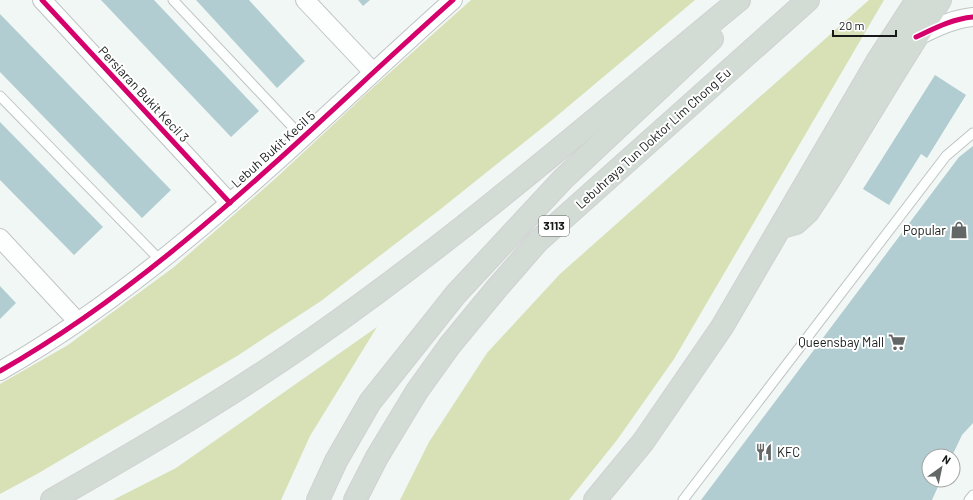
<svg xmlns="http://www.w3.org/2000/svg" width="973" height="500" font-family="Barlow,sans-serif">
<style>
.green{fill:#d8e0b6}
.building{fill:#b1cdd1}
.lines{fill:none;stroke-linecap:round;stroke-linejoin:round}
.lane-casing{stroke:#c0c4c3;stroke-width:11}
.street-casing{stroke:#c0c4c3;stroke-width:20}
.highway-casing{stroke:#d0d2d2;stroke-width:24}
.lane{stroke:#fdfefe;stroke-width:9}
.street{stroke:#fdfefe;stroke-width:18}
.highway{stroke:#d3dbd5;stroke-width:22}
.cycleway-casing{stroke:#fff;stroke-width:8}
.cycleway{stroke:#d6006c;stroke-width:5}
.labels{text-anchor:middle;stroke-width:4;stroke-linejoin:round;paint-order:stroke}
.shield{fill:#fff;stroke:#5d5f5e;stroke-width:1}
.shield-label{font-size:12px;font-weight:bold;fill:#171a19}
.street-label{font-size:13px;fill:#171a19;stroke:#fff}
.poi-label{font-size:13px;fill:#171a19;stroke:#fff;text-anchor:end}
</style>
<rect width="100%" height="100%" fill="#f1f7f5"/>
<g class="green">
<polygon points="471,0 695,0 552,120 442,208 321,301 237,356 37,474 0,494 0,384 68,345 174,267 276,178 367,93"/>
<polygon points="869,0 884,0 674,359 617,440 569,500 400,500 429,442 487,353 560,274"/>
<polygon points="377,327 310,436 281,500 113,500 176,468"/>
</g>
<g class="building">
<polygon points="101,0 154,0 259,111 231,137"/>
<polygon points="196,0 249,0 305,61 277,88"/>
<polygon points="358,0 370,0 363,6"/>
<polygon points="0,14 171,190 142,218 0,72"/>
<polygon points="935,75 966,95 927,158 921,154 889,205 863,189"/>
<polygon points="0,122 103,227 74,255 0,180"/>
<polygon points="973,146 973,423 962,435 952,456 929,456 929,480 941,480 932,500 701,500 959,157"/>
<polygon points="0,286 16,303 0,319"/>
</g>
<g class="lines">
<g class="lane-casing">
<g id="lane">
<polyline points="173,0 302,137"/>
<polyline points="0,96 160,260"/>
<polyline points="683,500 946,156 973,133"/>
<polyline points="969,500 973,495"/>
</g>
</g>
<g class="street-casing">
<g id="street">
<polyline points="42,0 230,203"/>
<polyline points="305,0 373,72"/>
<path d="M916,37C935,28 952,19 973,17"/>
<polyline points="0,238 78,322"/>
<path d="M0,371C169,275 309,128 453,0"/>
</g>
</g>
<g class="highway-casing">
<g id="highway">
<polyline points="782,227 796,223 808,212 827,183 893,75 940,0"/>
<path d="M52,500C141,449 230,397 314,338C463,234 599,115 739,0"/>
<polyline points="318,500 336,461 370,402 456,294 563,179 712,39"/>
<polyline points="355,500 377,457 417,391 450,345 497,288 538,241 808,0"/>
<polyline points="595,500 643,442 722,327 878,60 917,0"/>
</g>
</g>
<use href="#lane" class="lane"/>
<use href="#street" class="street"/>
<use href="#highway" class="highway"/>
<g class="cycleway-casing">
<g id="cycleway">
<polyline points="42,0 230,203"/>
<path d="M916,37C935,28 952,19 973,17"/>
<path d="M0,371C169,275 309,128 453,0"/>
</g>
</g>
<use href="#cycleway" class="cycleway"/>
</g>
<defs>
<g id="shop-bare" transform="scale(1.38)"><path d="M-5-2.5h2.3a2.7 3.5 0 0 1 5.4 0H5L5.5 6h-11ZM-1.5-2.5h3a1.5 2.3 0 0 0-3 0Z" fill="#636766" stroke="#fff" stroke-width="2.5" paint-order="stroke"/></g>
<g id="supermarket-bare" transform="scale(1.38)"><path d="M-6-5.5h2.5l.6 2H6L4.5 2H-2.5L-4.4-4H-6ZM-1.5 3.2a1.3 1.3 0 1 0 .1 0ZM3 3.2a1.3 1.3 0 1 0 .1 0Z" fill="#636766" stroke="#fff" stroke-width="2.5" paint-order="stroke"/></g>
<g id="restaurant-bare" transform="scale(1.38)"><path d="M-5-6h1v4h1v-4h1v4h1v-4h1v5L-1.5 .5V6h-2V.5L-5-1ZM5-6V6H3V1.5H1.5Q1.5-4 5-6Z" fill="#636766" stroke="#fff" stroke-width="2.5" paint-order="stroke"/></g>
</defs>
<g fill-rule="evenodd">
<use href="#shop-bare" x="959" y="230"/>
<use href="#supermarket-bare" x="897" y="342"/>
<use href="#restaurant-bare" x="764" y="452"/>
</g>
<g class="labels">
<rect class="shield" x="539" y="216" width="30" height="20" rx="3"/>
<g class="shield-label">
<text x="554" y="230">3113</text>
</g>
<g class="street-label">
<text transform="translate(144 94) rotate(47)" y="5">Persiaran Bukit Kecil 3</text>
<text transform="translate(653 138) rotate(-42)" y="5">Lebuhraya Tun Doktor Lim Chong Eu</text>
<text transform="translate(273 149) rotate(-42)" y="5">Lebuh Bukit Kecil 5</text>
</g>
<g class="poi-label">
<text x="946" y="235">Popular</text>
<text x="884" y="347">Queensbay Mall</text>
<text x="777" y="457" text-anchor="start">KFC</text>
</g>
</g>
<g transform="translate(941 468) rotate(33)"><circle r="19" fill="#ffffff" stroke="#a2a3a3"/>
<path d="M0-3L7 15L0 10L-7 15Z" fill="#636766"/>
<text y="-6" font-size="11" font-weight="bold" text-anchor="middle" fill="#171a19">N</text>
</g>
<path d="M833 30v6h63v-6" fill="none" stroke="#171a19" stroke-width="2"/>
<text x="839" y="30" font-size="12" fill="#171a19" stroke="#ffffff" stroke-width="3" paint-order="stroke">20 m</text>
</svg>
